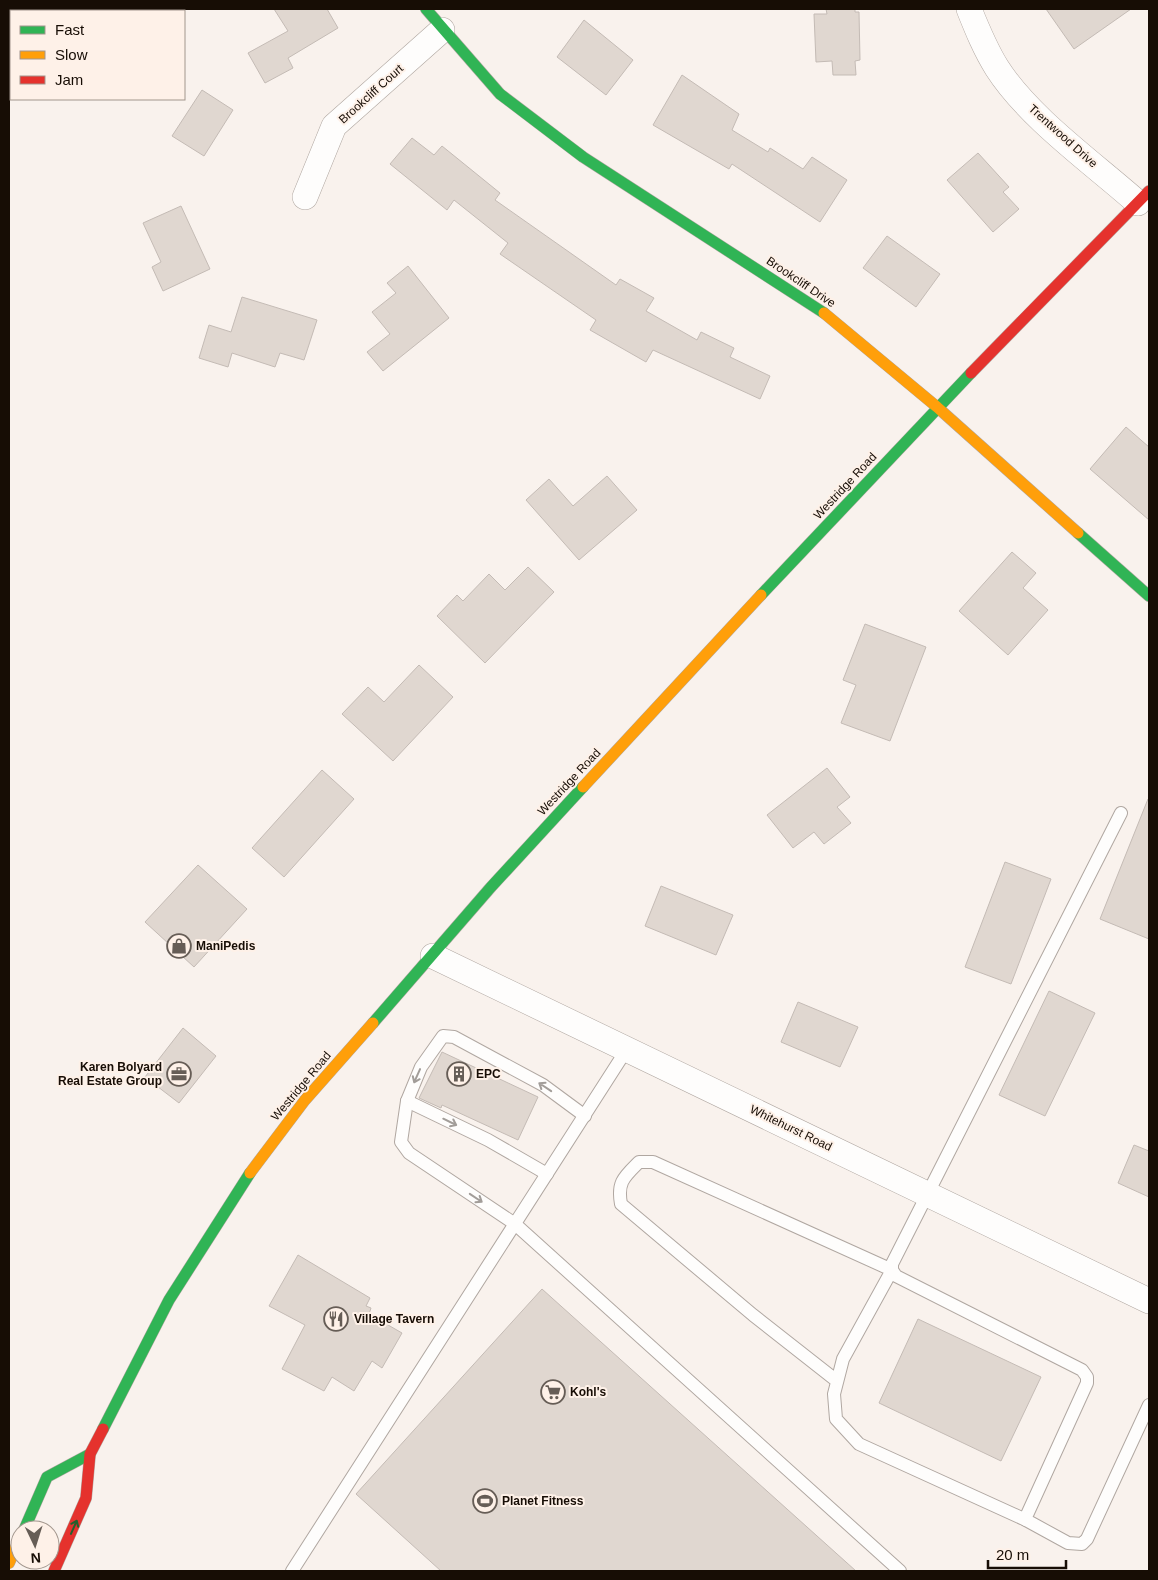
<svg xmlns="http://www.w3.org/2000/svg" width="1158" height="1580" font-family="Helvetica,sans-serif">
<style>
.building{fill:#e0d7d0;stroke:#c4bbb5}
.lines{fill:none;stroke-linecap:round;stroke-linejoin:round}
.lane-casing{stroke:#b0a7a1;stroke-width:14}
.street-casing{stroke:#b0a7a1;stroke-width:26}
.fast-casing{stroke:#b0a7a1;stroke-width:12}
.slow-casing{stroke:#b0a7a1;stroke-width:12}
.jam-casing{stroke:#b0a7a1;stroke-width:12}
.lane{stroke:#fefdfc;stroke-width:12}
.street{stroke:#fefdfc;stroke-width:25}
.fast{stroke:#30b455;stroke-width:11}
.slow{stroke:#ff9f0a;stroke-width:11}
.jam{stroke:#e5322d;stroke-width:11}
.oneway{stroke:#a29d99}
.oneway2{stroke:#24602d}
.labels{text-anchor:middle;stroke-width:4;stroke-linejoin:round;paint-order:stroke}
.street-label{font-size:12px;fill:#170d05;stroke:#fef1e8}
.poi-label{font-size:12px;font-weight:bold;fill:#170d05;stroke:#fef1e8;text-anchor:start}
</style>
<rect width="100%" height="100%" fill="#f9f2ed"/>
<g class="building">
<polygon points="274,9 327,9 338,28 288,58 293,68 265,83 248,53 288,31"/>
<polygon points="826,9 855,9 855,12 859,12 860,60 855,61 856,75 833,75 832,61 816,62 814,14 827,14"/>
<polygon points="1046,9 1131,9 1074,49"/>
<polygon points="584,20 633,60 606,95 557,57"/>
<polygon points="682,75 739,114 732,130 768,152 770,148 803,169 812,157 847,180 820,222 732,164 729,169 653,125"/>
<polygon points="202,90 233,110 204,156 172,136"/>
<polygon points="412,138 434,155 442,146 500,193 495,200 616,285 620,279 654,298 646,311 697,340 701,332 734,348 730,357 770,376 760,399 653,350 646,362 590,330 596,320 500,254 508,243 454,200 447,210 390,164"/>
<polygon points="978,153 1009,187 1003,192 1019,209 993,232 947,180"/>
<polygon points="181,206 210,269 163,291 152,267 161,262 143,223"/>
<polygon points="887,236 940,274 916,307 863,268"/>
<polygon points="408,266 449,318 383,371 367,352 390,334 372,312 396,293 387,283"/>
<polygon points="242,297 317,320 304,360 280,353 275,367 232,353 228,367 199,358 209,325 231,332"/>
<polygon points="1126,427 1149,447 1149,520 1090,469"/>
<polygon points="607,476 637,510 579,560 526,500 549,479 573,506"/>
<polygon points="1012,552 1036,573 1023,588 1048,610 1008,655 959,611"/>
<polygon points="528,567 554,592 485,663 437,616 457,595 463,601 489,574 505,590"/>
<polygon points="865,624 926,647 890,741 841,723 856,685 843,680"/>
<polygon points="419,665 453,697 393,761 342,714 368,687 384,702"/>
<polygon points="827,768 850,797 837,807 851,823 824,844 814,832 793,848 767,815"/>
<polygon points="322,770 354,799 284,877 252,848"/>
<polygon points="1148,799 1149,799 1149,939 1100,919"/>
<polygon points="1005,862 1051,879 1011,984 965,967"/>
<polygon points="198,865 247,909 194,967 145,922"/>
<polygon points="661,886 733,915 716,955 645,926"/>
<polygon points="1049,991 1095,1013 1045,1116 999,1095"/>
<polygon points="798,1002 858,1027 840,1067 781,1042"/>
<polygon points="183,1028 216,1056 179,1103 145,1077"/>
<polygon points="442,1052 538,1097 518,1140 442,1105 441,1108 419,1098"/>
<polygon points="1134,1145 1149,1151 1149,1197 1118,1183"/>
<polygon points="298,1255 370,1298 366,1306 371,1308 369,1314 402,1333 382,1368 372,1361 354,1391 332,1377 324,1391 282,1369 305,1325 269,1306"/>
<polygon points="542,1289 856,1571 441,1571 356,1494"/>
<polygon points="918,1319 1041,1377 1001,1461 879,1403"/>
</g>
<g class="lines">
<g class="lane-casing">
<g id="lane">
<polyline points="1121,813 892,1264 892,1270 896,1276 1082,1370 1087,1377 1087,1383 1026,1517 1026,1520 1068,1543 1082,1544 1087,1539 1149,1405"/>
<polyline points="407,1101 488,1140 547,1174"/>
<polyline points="585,1116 543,1085 454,1037 443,1036 421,1067 407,1101 401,1142 409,1153 515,1224 900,1571"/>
<path d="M837,1381L753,1315L621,1204C617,1182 624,1177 639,1162H653L892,1270L843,1359L834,1394L836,1419L859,1444L1026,1520"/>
<polyline points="292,1571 627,1049"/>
</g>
</g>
<g class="street-casing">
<g id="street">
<path d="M969,9C977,29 985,49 997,68C1029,118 1093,163 1138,203"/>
<polyline points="305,197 334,126 442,30"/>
<polyline points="433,956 1149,1301"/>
</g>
</g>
<g class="fast-casing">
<g id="fast">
<polyline points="426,9 500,94 583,157 824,313"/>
<polyline points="1078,533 1149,596"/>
<polyline points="761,595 971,373"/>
<polyline points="373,1023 491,887 583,787"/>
<polyline points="103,1429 169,1300 250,1173"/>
<polyline points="24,1530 47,1477 90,1454"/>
</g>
</g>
<g class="slow-casing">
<g id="slow">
<polyline points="824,313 937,407 1078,533"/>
<polyline points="583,787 761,595"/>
<polyline points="250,1173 305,1100 373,1023"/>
<polyline points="9,1563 20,1538"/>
</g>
</g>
<g class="jam-casing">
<g id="jam">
<polyline points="971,373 1149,191"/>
<polyline points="54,1571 86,1498 90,1454 103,1429"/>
</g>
</g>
<use href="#lane" class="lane"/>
<use href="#street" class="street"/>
<use href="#fast" class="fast"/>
<use href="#slow" class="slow"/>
<use href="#jam" class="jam"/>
</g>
<defs><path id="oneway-shaft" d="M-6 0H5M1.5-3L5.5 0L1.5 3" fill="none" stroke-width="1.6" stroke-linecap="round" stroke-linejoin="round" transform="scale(1.25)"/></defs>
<g class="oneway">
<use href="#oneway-shaft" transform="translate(417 1076) rotate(114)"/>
<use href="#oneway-shaft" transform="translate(545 1087) rotate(-146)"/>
<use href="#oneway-shaft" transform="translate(450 1122) rotate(26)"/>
<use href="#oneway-shaft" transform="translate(476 1198) rotate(34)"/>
</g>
<use class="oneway2" href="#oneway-shaft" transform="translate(74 1527) rotate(-66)"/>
<defs>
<g id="shop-ring" transform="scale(1.25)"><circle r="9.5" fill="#fef1e8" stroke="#665d56" stroke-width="1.5"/><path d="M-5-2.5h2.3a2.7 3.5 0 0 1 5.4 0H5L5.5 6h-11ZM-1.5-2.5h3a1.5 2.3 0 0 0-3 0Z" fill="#665d56"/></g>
<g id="office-ring" transform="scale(1.25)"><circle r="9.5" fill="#fef1e8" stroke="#665d56" stroke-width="1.5"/><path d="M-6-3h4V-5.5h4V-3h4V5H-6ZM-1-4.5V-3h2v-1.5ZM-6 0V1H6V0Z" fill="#665d56"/></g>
<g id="building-ring" transform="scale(1.25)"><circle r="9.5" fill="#fef1e8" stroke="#665d56" stroke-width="1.5"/><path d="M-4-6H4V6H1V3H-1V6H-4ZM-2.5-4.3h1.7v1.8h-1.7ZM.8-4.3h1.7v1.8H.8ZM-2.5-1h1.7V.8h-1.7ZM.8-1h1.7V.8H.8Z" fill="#665d56"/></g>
<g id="restaurant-ring" transform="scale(1.25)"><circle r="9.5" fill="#fef1e8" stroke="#665d56" stroke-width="1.5"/><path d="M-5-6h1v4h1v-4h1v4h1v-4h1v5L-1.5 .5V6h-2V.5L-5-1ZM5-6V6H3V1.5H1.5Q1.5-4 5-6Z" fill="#665d56"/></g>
<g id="supermarket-ring" transform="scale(1.25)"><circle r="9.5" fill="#fef1e8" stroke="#665d56" stroke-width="1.5"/><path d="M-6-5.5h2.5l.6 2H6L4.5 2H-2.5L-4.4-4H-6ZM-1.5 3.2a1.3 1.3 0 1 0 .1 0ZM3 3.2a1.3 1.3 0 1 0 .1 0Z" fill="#665d56"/></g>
<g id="stadium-ring" transform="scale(1.25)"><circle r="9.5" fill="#fef1e8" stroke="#665d56" stroke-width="1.5"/><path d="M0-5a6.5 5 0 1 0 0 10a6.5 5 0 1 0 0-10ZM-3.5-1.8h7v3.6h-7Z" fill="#665d56"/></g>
</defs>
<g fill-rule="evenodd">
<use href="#shop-ring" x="179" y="946"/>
<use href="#office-ring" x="179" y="1074"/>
<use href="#building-ring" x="459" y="1074"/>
<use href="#restaurant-ring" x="336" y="1319"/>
<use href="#supermarket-ring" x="553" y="1392"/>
<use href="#stadium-ring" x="485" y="1501"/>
</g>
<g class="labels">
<g class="street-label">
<text transform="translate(371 94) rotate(-42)" y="4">Brookcliff Court</text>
<text transform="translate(1063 136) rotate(42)" y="4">Trentwood Drive</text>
<text transform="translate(801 282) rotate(34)" y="4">Brookcliff Drive</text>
<text transform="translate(845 486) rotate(-47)" y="4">Westridge Road</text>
<text transform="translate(569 782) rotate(-47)" y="4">Westridge Road</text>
<text transform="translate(301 1086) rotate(-50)" y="4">Westridge Road</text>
<text transform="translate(791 1128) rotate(26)" y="4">Whitehurst Road</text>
</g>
<g class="poi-label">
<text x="196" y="950">ManiPedis</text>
<text x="162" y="1071" text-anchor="end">Karen Bolyard<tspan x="162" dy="14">Real Estate Group</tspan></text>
<text x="476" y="1078">EPC</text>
<text x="354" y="1323">Village Tavern</text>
<text x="570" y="1396">Kohl's</text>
<text x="502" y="1505">Planet Fitness</text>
</g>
</g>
<rect width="1158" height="1580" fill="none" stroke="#170d05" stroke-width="20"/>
<rect x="10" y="10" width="175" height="90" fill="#fef1e8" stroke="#a2968d"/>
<rect x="20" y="26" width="25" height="8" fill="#30b455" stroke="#a2968d"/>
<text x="55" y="35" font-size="15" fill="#170d05">Fast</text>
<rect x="20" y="51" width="25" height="8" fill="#ff9f0a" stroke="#a2968d"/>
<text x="55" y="60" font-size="15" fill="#170d05">Slow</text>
<rect x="20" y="76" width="25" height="8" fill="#e5322d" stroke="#a2968d"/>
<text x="55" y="85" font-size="15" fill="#170d05">Jam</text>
<g transform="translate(35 1545) rotate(176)"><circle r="24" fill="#fef1e8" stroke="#a2968d"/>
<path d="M0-4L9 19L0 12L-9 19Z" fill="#665d56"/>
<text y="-8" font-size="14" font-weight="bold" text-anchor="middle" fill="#170d05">N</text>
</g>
<path d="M988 1560v8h78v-8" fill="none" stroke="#170d05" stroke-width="2.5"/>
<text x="996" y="1560" font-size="15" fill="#170d05" stroke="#fef1e8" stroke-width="4" paint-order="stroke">20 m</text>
</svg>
